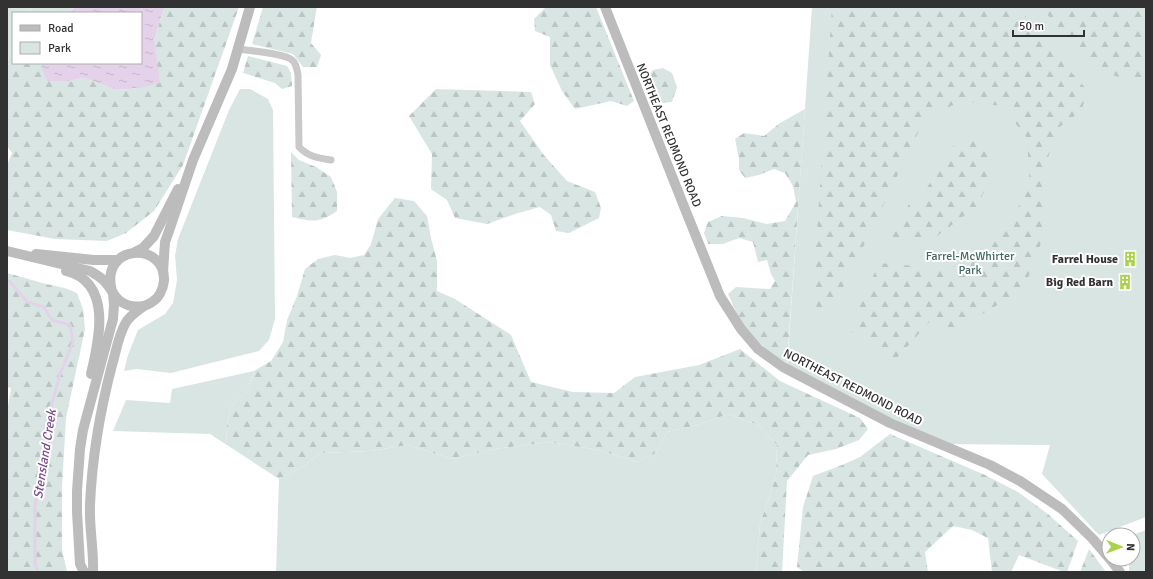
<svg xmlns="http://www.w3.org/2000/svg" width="1153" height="579" font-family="Signika,sans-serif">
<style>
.green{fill:#d9e5e3}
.forest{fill:url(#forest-firs)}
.water{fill:url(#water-ripples)}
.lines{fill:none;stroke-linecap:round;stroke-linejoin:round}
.stream{stroke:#e4d2ea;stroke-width:3}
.street{stroke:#c9c9c9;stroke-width:7}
.secondary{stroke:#bcbcbc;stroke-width:10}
.labels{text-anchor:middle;stroke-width:4;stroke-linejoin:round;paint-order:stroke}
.street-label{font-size:12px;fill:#323232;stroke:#fff}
.park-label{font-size:12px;fill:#446965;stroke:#fff}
.poi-label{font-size:12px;font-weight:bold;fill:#323232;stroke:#fff;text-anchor:end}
.water-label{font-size:13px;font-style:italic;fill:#7b498c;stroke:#fff}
</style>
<defs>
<pattern id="forest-firs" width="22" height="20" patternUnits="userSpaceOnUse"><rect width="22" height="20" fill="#d9e5e3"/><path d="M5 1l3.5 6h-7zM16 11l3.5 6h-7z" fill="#bbc5c3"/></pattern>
<pattern id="water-ripples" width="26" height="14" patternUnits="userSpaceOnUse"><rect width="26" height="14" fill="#e4d2ea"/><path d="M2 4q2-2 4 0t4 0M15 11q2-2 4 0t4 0" fill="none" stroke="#c4b5c9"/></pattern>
</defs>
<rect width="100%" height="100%" fill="#fff"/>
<g class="green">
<polygon points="7,7 32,7 28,13 13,13 13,45 7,62"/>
<polygon points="812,7 1146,7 1146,517 1099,535 1042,474 1050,445 943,444 787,367"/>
<polygon points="240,89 250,89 268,99 273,110 275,319 269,340 259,351 171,373 137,369 124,371 128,355 138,330 165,314 173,303 177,280 175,256 178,239 229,110"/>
<polygon points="254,371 249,390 231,407 226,429 227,445 210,434 113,431 126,400 170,403 172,389"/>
<polygon points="728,414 758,425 777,445 776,476 760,524 756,572 276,572 279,479 303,467 320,453 370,451 408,445 452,459 495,449 550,442 599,450 637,462 656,453 667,432 698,425"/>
<polygon points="1146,530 1146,572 1129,572 1129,559 1133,559 1133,535 1132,535"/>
</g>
<g class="forest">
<polygon points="32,7 74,7 70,13 28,13"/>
<polygon points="166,7 239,7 183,165 154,211 126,233 107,241 55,239 7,230 7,165 12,153 7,146 7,62 13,45 13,63 43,63 41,67 67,81 84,78 117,90 140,88 162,14"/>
<polygon points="263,7 317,7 316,12 311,43 321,55 317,67 303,67 293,54 252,44"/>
<polygon points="546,7 596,7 634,101 627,106 611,101 575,109 562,91 550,65 550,37 535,31 534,19"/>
<polygon points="832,7 1018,7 1037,30 1055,54 1088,91 1081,111 1058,128 1043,172 1044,235 1023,292 988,310 953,335 934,317 894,361 849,330 879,263 949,269 992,246 1024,198 1030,186 1027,138 1002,106 962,101 925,118 867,239 832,309 812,306"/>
<polygon points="1042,7 1146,7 1146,83 1098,72 1070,45"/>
<polygon points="248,56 287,66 291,73 292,86 282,89 275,83 243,73"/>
<polygon points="663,68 672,73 677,87 672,102 658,103 648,95 643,82 653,70"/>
<polygon points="436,89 531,92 535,104 520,121 543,154 567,181 595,192 601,208 599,218 569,233 556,231 551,215 540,207 518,213 487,224 455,218 447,200 431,189 432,154 409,116"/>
<path d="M805,109L787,363C771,354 756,342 745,327C738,318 733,304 728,294L736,287L770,289L775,281L771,274L767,260L758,262L753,242L739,238L723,244H708L704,233L708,222L722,216L743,218L767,224L785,221L796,202L793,186L785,173L774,169L759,175L745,178L739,170V159L735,139L744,133L764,136L780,123Z"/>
<polygon points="978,136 988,151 991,179 976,207 933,239 894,241 892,234 909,204 919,200 956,142"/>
<path d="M291,152L299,160L316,167L331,177L337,192V211C320,223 312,222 292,217Z"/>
<polygon points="395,198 414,201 427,216 431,238 437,261 437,291 455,299 511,335 531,382 573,392 614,393 635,377 699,365 740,349 780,381 860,418 868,429 859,440 836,449 808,455 787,481 782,572 756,572 760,524 776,476 777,445 758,425 728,414 698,425 667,432 656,453 637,462 599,450 550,442 495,449 452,459 408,445 370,451 320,453 303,467 279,479 227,445 226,429 231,407 249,390 254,371 271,361 283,342 287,320 297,296 305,269 318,259 335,255 350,258 364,255 371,244 378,219"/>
<polygon points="7,273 46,284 65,288 77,293 83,309 85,329 66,418 62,487 62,549 67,572 7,572 7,412 11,388 7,387"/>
<polygon points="890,434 985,475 1018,492 1048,514 1078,541 1067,572 1064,572 1019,555 1011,572 992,572 988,538 972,530 953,526 925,552 928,572 804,572 797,567 803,507 813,476 842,465 860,457"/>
<polygon points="1089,549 1106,572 1080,572"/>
</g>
<polygon class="water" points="74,7 166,7 162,14 154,41 160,83 140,88 117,90 84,78 67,81 47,81 41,67 43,63 141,63 141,13 70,13"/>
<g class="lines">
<polyline class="stream" points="7,280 11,283 27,302 44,307 52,320 70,325 73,342 60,374 44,433 35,507 35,564 38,572"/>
<path class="street" d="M238,49C250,51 284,53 292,60C297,64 297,70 298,75L299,147C309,157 318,158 331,160"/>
<g class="secondary">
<polyline points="605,7 685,209 720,296 741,329 758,349 783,367 890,423 990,465 1020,481 1062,509 1092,538 1109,558"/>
<path d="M7,251L90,271C95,274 101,277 105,282C109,286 112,292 116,297C124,307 141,310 152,302C159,298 163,289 164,281C166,241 99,243 112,291"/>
<polyline points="135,252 143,248 154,236 178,189"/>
<polyline points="36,254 94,260 118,260"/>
<path d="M66,271C113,282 99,341 91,374"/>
<polyline points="163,272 165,242 170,228 193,160 232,69 250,7"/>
<polyline points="1110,559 1120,572"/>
<polyline points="84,572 80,564 77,512 77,491 80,449 83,430 113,319 114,305 113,293"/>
<path d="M93,572C94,550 89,528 90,505C92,458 100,411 112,365C116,352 118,337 125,324C129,316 137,311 144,306"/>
</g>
</g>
<defs>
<g id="building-bare" transform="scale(1.2)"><path d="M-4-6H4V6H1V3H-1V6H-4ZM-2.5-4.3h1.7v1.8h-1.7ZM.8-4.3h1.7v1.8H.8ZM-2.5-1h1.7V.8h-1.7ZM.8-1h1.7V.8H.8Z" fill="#abd24c" stroke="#fff" stroke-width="2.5" paint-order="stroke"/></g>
</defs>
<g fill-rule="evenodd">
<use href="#building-bare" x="1130" y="259"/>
<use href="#building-bare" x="1125" y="282"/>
</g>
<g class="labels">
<g class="street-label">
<text transform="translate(669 135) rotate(68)" y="4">NORTHEAST REDMOND ROAD</text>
<text transform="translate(853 387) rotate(27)" y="4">NORTHEAST REDMOND ROAD</text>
</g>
<g class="park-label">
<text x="970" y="260">Farrel-McWhirter<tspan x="970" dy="14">Park</tspan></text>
</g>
<g class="poi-label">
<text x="1118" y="263">Farrel House</text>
<text x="1113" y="286">Big Red Barn</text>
</g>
<g class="water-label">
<text transform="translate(44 454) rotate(-81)" y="5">Stensland Creek</text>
</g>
</g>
<rect width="1153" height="579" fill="none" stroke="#323232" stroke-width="16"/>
<rect x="12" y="12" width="130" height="52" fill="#ffffff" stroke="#adadad"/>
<rect x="20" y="25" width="20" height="6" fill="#bcbcbc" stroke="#adadad"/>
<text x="48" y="32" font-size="12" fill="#323232">Road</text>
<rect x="20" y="42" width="20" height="12" fill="#d9e5e3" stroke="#adadad"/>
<text x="48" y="52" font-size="12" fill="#323232">Park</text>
<g transform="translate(1121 547) rotate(91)"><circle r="19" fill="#ffffff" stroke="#adadad"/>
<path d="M0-3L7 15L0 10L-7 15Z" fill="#abd24c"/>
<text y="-6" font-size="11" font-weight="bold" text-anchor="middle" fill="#323232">N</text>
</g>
<path d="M1013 30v6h71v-6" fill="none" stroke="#323232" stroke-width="2"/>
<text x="1019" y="30" font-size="12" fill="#323232" stroke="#ffffff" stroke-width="3" paint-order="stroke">50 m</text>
</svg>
